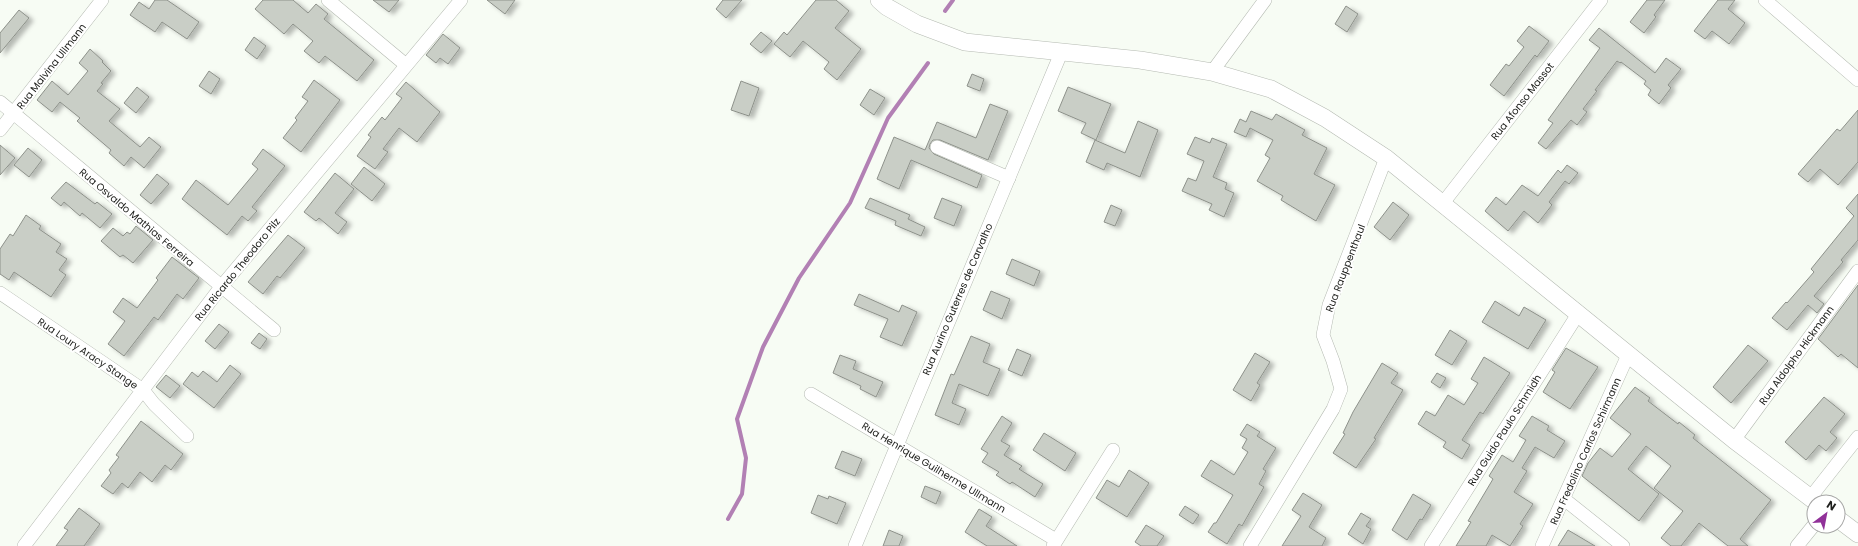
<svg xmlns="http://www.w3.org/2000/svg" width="1858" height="546" font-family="Poppins,sans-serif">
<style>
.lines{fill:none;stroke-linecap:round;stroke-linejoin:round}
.stream{stroke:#b280b4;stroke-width:4}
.building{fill:#c9cec6;stroke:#8d918a;filter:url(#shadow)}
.minor-casing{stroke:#b5bab2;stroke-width:14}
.major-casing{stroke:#b5bab2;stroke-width:18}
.minor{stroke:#fff;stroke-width:13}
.major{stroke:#fff;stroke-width:17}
.labels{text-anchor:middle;stroke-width:4;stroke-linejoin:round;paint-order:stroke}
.street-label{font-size:10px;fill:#20211e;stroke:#fff}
</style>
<defs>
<filter id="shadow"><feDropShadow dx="4.5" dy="2.5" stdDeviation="2" flood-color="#0004"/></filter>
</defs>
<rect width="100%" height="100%" fill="#f7fcf4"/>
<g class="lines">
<g class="stream">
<polyline points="945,11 953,0"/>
<polyline points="728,519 742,494 746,458 737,419 763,347 799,278 850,203 888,118 928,63"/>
</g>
</g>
<g class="building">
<polygon points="155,0 167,0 199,22 187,39 162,22 155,32 130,15 139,2 149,9"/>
<polygon points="263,0 293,0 308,13 316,4 328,14 324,19 374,60 357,81 325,56 319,63 304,51 313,41 293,24 284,34 255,9"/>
<polygon points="373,0 399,0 389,12"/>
<polygon points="487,0 515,0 505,14"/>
<polygon points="723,0 742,0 726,18 716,9"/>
<polygon points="816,0 836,0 849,11 835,28 861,49 837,80 824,69 829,62 803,41 790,57 774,44 784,32 787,35"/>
<polygon points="1647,0 1665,0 1654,15 1656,17 1644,33 1630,22"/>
<polygon points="1718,0 1735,0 1728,9 1745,23 1729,44 1712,31 1705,39 1694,31"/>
<polygon points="1346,6 1358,14 1347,32 1335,24"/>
<polygon points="19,10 29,18 0,53 0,33"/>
<polygon points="1529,26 1549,41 1537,57 1535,55 1504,96 1490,85 1506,64 1509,66 1524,47 1517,41"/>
<polygon points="1599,28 1655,73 1666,58 1681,69 1668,85 1671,88 1659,104 1648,95 1651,90 1644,84 1646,81 1621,62 1620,63 1617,61 1595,90 1597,91 1583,109 1587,112 1577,125 1571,120 1546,149 1538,143 1553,123 1548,120 1600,48 1589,40"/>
<polygon points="761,32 772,41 761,53 750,44"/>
<polygon points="443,34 460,48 448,64 440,58 436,63 426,55"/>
<polygon points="254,37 266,46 257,59 245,50"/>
<polygon points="90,49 103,61 102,62 111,71 101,83 103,84 97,91 120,109 109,121 140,147 149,137 161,147 144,168 131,157 124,166 109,153 111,150 77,121 80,118 60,102 52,112 37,100 52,81 68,95 88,71 79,63"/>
<polygon points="209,71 220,79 211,94 199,86"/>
<polygon points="972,74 984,79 980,91 967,86"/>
<polygon points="314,80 340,100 301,152 283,138 297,120 295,118 308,101 302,97"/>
<polygon points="741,81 759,88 749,116 731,110"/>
<polygon points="406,82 440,112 417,142 399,128 383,149 388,152 375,169 357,156 371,137 368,135 382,117 385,120 402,98 396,94"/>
<polygon points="137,87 149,97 136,113 124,103"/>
<polygon points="1068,87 1111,104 1096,140 1081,133 1086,123 1058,111"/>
<polygon points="870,89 885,98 874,115 860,105"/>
<polygon points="990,104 1008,111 988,160 940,140 933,140 930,144 929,148 934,154 982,175 977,188 911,160 899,189 877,179 894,137 925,150 937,122 976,138"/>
<polygon points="1858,110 1858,162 1838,185 1820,169 1808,182 1798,174 1837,129 1840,131"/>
<polygon points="1251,111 1272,120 1276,114 1305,130 1302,135 1327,148 1314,174 1335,185 1316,221 1281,200 1283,196 1257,181 1270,158 1265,155 1273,140 1250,128 1246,137 1234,132 1240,119 1246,122"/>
<polygon points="1138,121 1158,130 1140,177 1107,163 1104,170 1086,162 1095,140 1125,153"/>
<polygon points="1195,137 1210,143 1212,138 1227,144 1213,177 1227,183 1225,189 1234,193 1224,217 1209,210 1212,204 1182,191 1188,178 1196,181 1204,161 1187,154"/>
<polygon points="0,145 15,158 0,175"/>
<polygon points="28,148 42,160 29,177 14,165"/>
<polygon points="263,149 285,166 252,207 257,211 248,221 242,216 227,235 182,199 196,180 228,205 258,169 252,164"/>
<polygon points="1567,165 1578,173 1569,184 1565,181 1549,202 1552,205 1538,223 1524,211 1508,231 1485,211 1496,197 1506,205 1522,185 1538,196 1558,170 1561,173"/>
<polygon points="364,167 385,184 372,201 351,184"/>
<polygon points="335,173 354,189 335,213 347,222 338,234 319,218 316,221 304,212"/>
<polygon points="157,174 169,184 151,204 140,195"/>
<polygon points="66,182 95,204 97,202 112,214 100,228 82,213 80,216 64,202 61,206 51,198"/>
<polygon points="1858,194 1858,240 1841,260 1843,262 1814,296 1824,304 1817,313 1808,305 1787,330 1772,318 1786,302 1787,303 1814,272 1811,269 1854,216 1846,208"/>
<polygon points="870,198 910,215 908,219 925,227 921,236 895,225 896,221 865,208"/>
<polygon points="942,198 962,206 954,226 934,218"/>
<polygon points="1393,202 1409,215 1390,240 1374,227"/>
<polygon points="1111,205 1122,210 1115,226 1104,222"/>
<polygon points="26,215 41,226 39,229 61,244 56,252 67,259 59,270 66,275 51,297 14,272 9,280 0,274 0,249 10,234 13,236"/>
<polygon points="136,226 153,240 133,263 123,255 120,257 101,241 113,228 123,236 127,232 130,234"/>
<polygon points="288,235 305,248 280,278 277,276 263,294 248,282"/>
<polygon points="172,257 199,278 183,299 177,294 158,320 154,317 124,356 108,344 125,321 113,312 123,298 137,308 158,280 156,278"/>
<polygon points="1012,259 1040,271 1034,286 1006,274"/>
<polygon points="1858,285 1858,368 1841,354 1838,357 1818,339"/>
<polygon points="991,291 1010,299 1002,319 983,310"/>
<polygon points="859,294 899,312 902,305 917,312 902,346 880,337 888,319 854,305"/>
<polygon points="1495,301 1519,316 1524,307 1546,320 1528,349 1482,322"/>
<polygon points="219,324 229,332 215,349 205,341"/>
<polygon points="1450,330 1467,341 1452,365 1435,355"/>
<polygon points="259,333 267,339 260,349 251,343"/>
<polygon points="971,336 990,344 983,362 1000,369 988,396 959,384 952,403 966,409 959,425 935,415 951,374 954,375"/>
<polygon points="1748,345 1768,361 1731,403 1713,387"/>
<polygon points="1566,348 1598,367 1570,409 1543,392 1555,372 1552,370"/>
<polygon points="1017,349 1031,355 1022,376 1008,370"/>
<polygon points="1255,353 1270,362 1257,383 1260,385 1251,401 1233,390"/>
<polygon points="840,355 856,361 853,369 883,382 876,397 860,389 861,386 833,373"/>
<polygon points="1484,357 1510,373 1483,414 1480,412 1462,440 1470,445 1462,459 1443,447 1446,442 1418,424 1426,411 1435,416 1448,395 1464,405 1478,383 1471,379"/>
<polygon points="1382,363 1398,373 1391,383 1403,390 1374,438 1376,439 1356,468 1333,453 1345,434 1343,433 1353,412"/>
<polygon points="230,365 241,374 214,408 183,384 192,372 198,377 203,371 217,382"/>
<polygon points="1437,373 1446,378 1440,388 1431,382"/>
<polygon points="166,375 180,386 170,398 156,387"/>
<polygon points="1635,387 1650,398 1648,401 1678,424 1679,422 1695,435 1693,438 1771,500 1740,539 1748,546 1728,546 1699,523 1681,546 1671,546 1661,538 1683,511 1654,488 1671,466 1646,446 1628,469 1659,494 1639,521 1582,476 1588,463 1600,448 1612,457 1631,434 1610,418"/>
<polygon points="1824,397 1845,414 1830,432 1837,438 1826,451 1819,445 1806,460 1785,442"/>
<polygon points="1002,416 1012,423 1001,441 1010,446 1004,455 1022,466 1019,469 1043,484 1035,497 1012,482 1010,484 996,475 999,472 982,462 988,453 981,449"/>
<polygon points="1532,416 1549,426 1547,430 1565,441 1554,458 1535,447 1522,468 1527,471 1514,492 1533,504 1520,524 1523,526 1510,546 1492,535 1486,546 1456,546 1471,522 1468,521 1493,479 1489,476 1502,455 1513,462 1526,440 1519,436"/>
<polygon points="141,421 183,454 171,470 165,465 152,482 140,472 128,488 122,483 113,494 101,486 111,473 109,470 119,457 116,455"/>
<polygon points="1247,424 1260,432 1257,436 1276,448 1263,469 1266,471 1259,484 1264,487 1242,526 1239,524 1227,544 1208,532 1214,523 1216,523 1233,495 1201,476 1211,460 1234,475 1248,452 1242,448 1247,439 1240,435"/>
<polygon points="1044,433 1076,453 1065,471 1033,450"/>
<polygon points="842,451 862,459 855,476 835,468"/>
<polygon points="1129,470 1149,483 1127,517 1096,498 1107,480 1119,487"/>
<polygon points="925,486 941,492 936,504 921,497"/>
<polygon points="1303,493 1322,505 1309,527 1326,538 1322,546 1282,546 1301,516 1292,510"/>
<polygon points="1413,494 1431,505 1422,520 1420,519 1407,540 1392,530"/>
<polygon points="818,495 828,499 829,496 846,503 837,524 811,513"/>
<polygon points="1185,506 1199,515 1193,524 1179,515"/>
<polygon points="79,508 100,524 84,546 56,546 68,530 64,528"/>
<polygon points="979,509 992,517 986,526 1017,546 987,546 965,532"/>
<polygon points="1361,513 1371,519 1366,526 1371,529 1363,544 1348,534"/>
<polygon points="1146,525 1164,536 1157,546 1141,546 1135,542"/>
<polygon points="889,530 903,536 899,546 883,546"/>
<polygon points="1568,530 1595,546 1558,546"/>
</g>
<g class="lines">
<g class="minor-casing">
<g id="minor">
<polyline points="328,0 406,65"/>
<polyline points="1765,0 1858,80"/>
<polyline points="1212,72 1265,0"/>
<polyline points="0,102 274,330"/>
<polyline points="0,130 102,0"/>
<polyline points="937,147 1009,178"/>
<polyline points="1443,203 1601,0"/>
<polyline points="0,293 143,390 154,404 187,436"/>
<polyline points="811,394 1056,540"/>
<polyline points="1734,440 1858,271"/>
<polyline points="1810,498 1858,437"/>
<polyline points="1564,499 1623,546"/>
<polyline points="24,546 221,287 461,0"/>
<polyline points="855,546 1061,53"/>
<polyline points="1053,546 1113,450"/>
<polyline points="1250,546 1333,409 1341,389 1333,361 1323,335 1329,305 1386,158"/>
<polyline points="1431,546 1578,314"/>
<polyline points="1542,546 1628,355"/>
<polyline points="1797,546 1814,525"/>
</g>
</g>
<g class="major-casing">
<g id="major">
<polyline points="879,0 887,7 917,24 965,42 1140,60 1212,72 1271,89 1325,118 1386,158 1734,440 1816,502"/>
<polyline points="1838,519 1858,534"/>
</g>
</g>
<use href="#minor" class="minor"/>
<use href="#major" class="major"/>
</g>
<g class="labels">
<g class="street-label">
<text transform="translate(51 66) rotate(-52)" y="4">Rua Malvina Ullmann</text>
<text transform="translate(1522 101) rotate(-52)" y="4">Rua Afonso Massot</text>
<text transform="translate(137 217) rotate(40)" y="4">Rua Osvaldo Mathias Ferreira</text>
<text transform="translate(1345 268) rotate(-69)" y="4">Rua Rauppenthaul</text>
<text transform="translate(237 269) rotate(-51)" y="4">Rua Ricardo Theodoro Pilz</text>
<text transform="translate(957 299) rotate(-67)" y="4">Rua Aurino Guterres de Carvalho</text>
<text transform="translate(88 353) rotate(34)" y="4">Rua Loury Aracy Stange</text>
<text transform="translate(1796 355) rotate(-54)" y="4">Rua Aldolpho Hickmann</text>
<text transform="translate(1504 430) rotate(-58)" y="4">Rua Guido Paulo Schmidh</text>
<text transform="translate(1585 451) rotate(-66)" y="4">Rua Fredolino Carlos Schirmann</text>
<text transform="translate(934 467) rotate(31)" y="4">Rua Henrique Guilherme Ullmann</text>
</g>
</g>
<g transform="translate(1826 514) rotate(32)"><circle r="19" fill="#ffffff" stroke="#a6a6a5"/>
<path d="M0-3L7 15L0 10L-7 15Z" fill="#913199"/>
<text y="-6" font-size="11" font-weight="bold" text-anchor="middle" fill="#20211e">N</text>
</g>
</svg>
